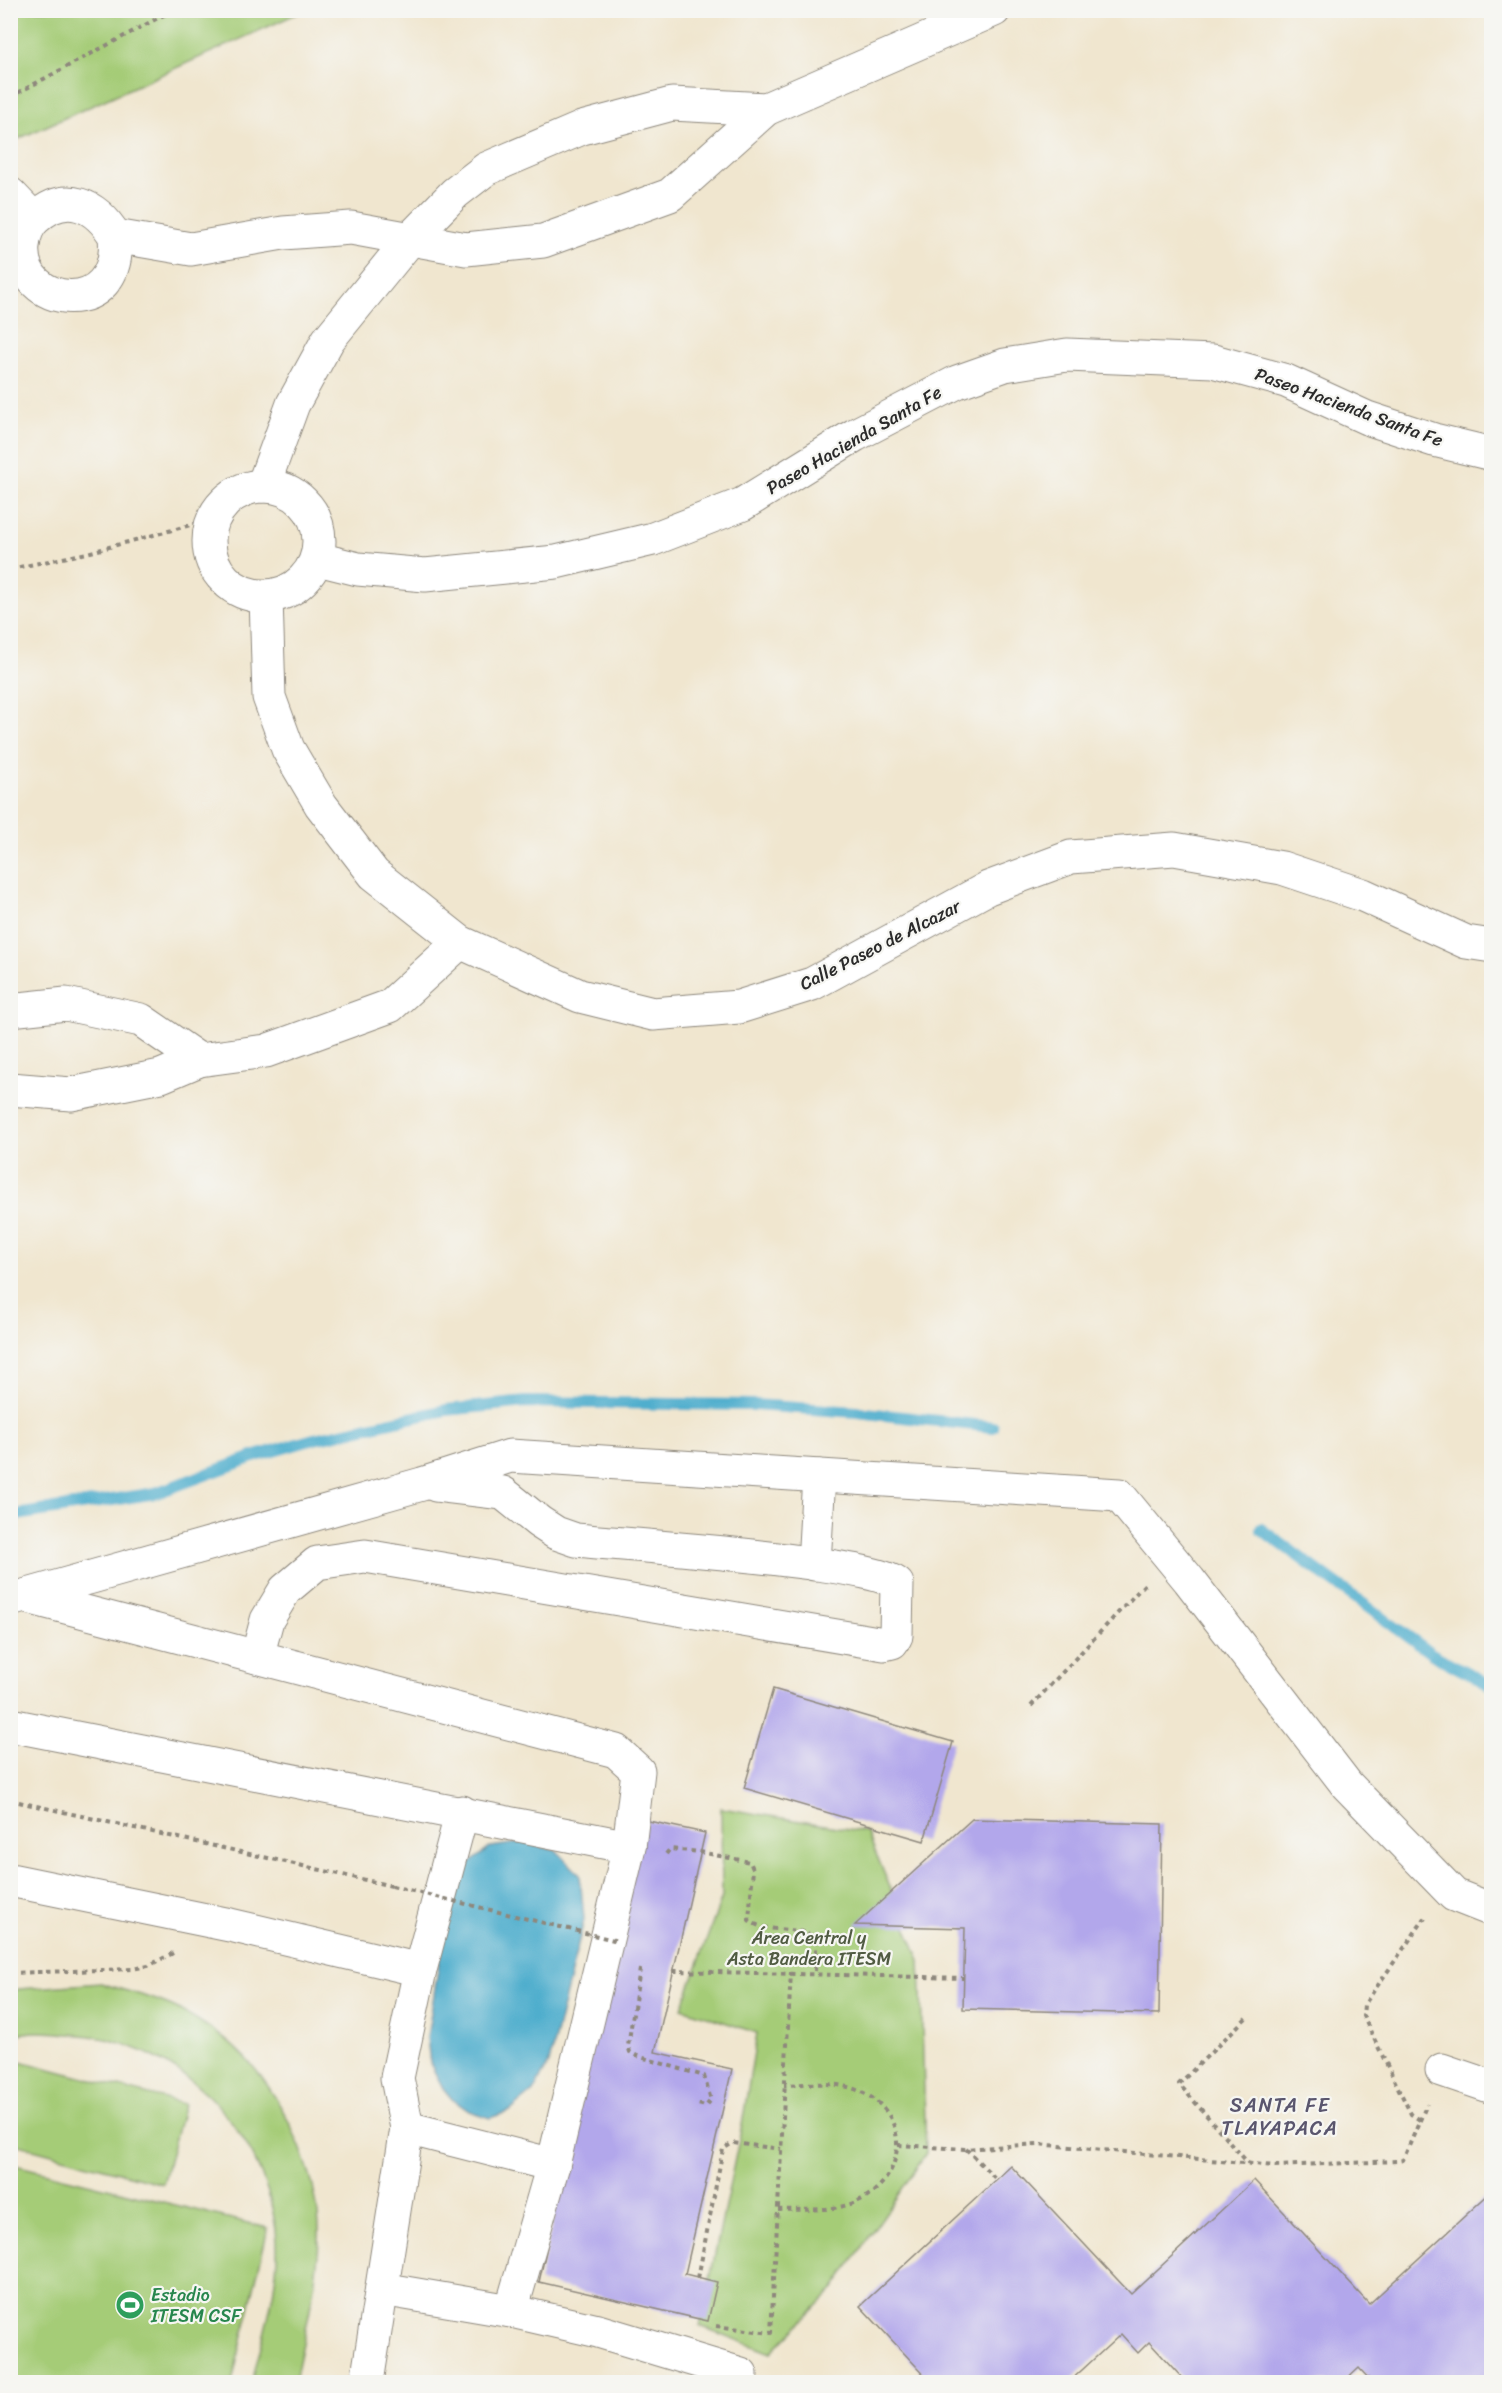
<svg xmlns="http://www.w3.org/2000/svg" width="1502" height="2393" font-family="Sriracha,sans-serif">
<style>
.green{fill:#a5cc77;stroke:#687c51;stroke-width:1.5}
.water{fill:#4faecd;stroke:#3d6c7c;stroke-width:1.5}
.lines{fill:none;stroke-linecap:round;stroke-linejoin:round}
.stream{stroke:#4faecd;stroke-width:12}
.building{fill:#b2a7eb}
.minor-casing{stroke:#8e887d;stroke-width:35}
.path{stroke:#8e887d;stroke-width:4;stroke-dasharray:4.5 4.5;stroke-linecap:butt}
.minor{stroke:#fff;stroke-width:33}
.path-bridge{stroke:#8e887d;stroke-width:4;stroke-dasharray:4.5 4.5;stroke-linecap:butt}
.labels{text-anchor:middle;stroke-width:4.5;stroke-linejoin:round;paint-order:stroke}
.street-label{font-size:18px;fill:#2b2b2b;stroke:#f6f6f2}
.park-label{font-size:18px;fill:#505b42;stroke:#f6f6f2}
.leisure-label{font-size:18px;fill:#27864d;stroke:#f6f6f2;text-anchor:start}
.neighbourhood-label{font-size:20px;letter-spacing:1.5px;fill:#5a566e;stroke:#f6f6f2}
</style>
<rect width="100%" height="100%" fill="#f6f6f2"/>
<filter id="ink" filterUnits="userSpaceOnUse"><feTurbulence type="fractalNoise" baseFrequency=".0167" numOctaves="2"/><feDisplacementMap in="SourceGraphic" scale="12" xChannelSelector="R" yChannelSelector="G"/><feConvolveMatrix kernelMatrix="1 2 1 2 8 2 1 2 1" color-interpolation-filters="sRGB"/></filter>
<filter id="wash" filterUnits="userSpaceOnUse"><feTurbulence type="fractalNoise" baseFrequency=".008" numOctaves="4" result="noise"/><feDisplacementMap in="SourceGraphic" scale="24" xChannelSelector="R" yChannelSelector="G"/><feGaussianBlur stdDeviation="1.35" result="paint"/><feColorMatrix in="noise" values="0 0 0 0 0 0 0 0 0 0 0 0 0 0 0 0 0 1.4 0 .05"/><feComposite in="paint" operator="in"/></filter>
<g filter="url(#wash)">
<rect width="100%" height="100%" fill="#f0e6cf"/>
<g class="green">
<polygon points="11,10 303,10 303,11 11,142"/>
<polygon points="721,1808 867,1832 920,1960 926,2154 832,2291 771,2353 700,2326 742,2125 757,2033 682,2008 722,1897"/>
<path d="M101,1983C127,1992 159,1998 182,2011C200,2021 220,2034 235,2048C281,2089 321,2176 319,2239C317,2287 304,2335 295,2382H252C263,2334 282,2281 276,2230C263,2125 174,2039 69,2034C49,2032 30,2030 11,2036V1992L19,1989Z"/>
<polygon points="20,2061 184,2104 163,2184 11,2143 11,2096"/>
<polygon points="11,2164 268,2228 232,2382 11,2382"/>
</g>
<polygon class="water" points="524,1842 557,1851 580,1875 584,1920 549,2063 533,2092 510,2111 490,2118 469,2111 452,2099 443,2088 430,2063 427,2038 443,1938 465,1867 491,1847"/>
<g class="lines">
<g class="stream">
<polyline points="10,1516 156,1493 256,1456 314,1439 446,1410 526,1402 754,1405 857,1412 993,1427"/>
<polyline points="1261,1529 1432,1654 1492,1686"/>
</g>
</g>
<g id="blocks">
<g class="building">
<polygon points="773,1689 953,1742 924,1841 744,1788"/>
<polygon points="972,1819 1162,1824 1159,2014 963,2009 965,1928 855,1925"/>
<polygon points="644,1820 705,1833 655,2052 732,2069 685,2274 717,2282 708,2321 539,2282"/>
<polygon points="1011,2166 1131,2294 1254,2180 1369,2304 1492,2191 1492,2382 1372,2382 1359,2368 1344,2382 1186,2382 1149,2342 1138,2353 1121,2334 1069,2382 931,2382 860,2306"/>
</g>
</g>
</g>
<g filter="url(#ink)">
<use href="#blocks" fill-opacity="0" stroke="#8e887d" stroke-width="1.5"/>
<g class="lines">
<g class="minor-casing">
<g id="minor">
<polyline points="10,194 34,219"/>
<path d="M115,236C123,322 17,308 23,246C24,236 28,224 36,218C66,190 96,205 115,236L191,249L283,233L351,228L466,249L543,241L670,195L766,109L994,10"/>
<circle cx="264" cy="541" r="55"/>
<polyline points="263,486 293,404 328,340 411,238 455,193 486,169 582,128 672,104 766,109"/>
<polyline points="318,559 358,569 425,575 556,562 653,539 743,504 855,435 957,382 1005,365 1067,355 1213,361 1286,381 1367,418 1434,440 1492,454"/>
<polyline points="266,597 269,697 288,749 321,805 374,874 460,942 580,996 653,1014 739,1007 812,984 988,888 1071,857 1174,849 1282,868 1363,895 1466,942 1492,946"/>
<polyline points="10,1010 66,1004 141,1020 199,1060"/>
<polyline points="10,1089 71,1094 161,1076 199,1060 266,1051 390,1006 460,942"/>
<polyline points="814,1564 819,1476"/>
<polyline points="24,1596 616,1751 638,1771 629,1847"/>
<polyline points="10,1600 422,1484 510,1456 1119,1495 1189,1580 1347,1785 1454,1895 1492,1910"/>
<path d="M257,1657L267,1620L285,1590L317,1563L365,1556L884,1644L892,1642L896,1636L897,1584C869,1561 627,1545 576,1540L556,1533L539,1522L503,1493L436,1485"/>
<polyline points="10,1725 629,1847 553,2165 511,2311"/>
<polyline points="10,1880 230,1925 420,1970"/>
<polyline points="1442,2070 1492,2087"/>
<polyline points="407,2128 553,2165"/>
<polyline points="382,2289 511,2311 598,2331 741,2374 739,2382"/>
<polyline points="367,2382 407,2128 397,2078 420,1970 462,1812"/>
</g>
</g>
<g class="path">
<polyline points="10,97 173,10"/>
<polyline points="10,569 87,553 213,519"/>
<polyline points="1031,1706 1145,1584"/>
<polyline points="10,1800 392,1886"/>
<path d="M666,1854L670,1849L700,1852L750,1862L753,1869L749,1920C764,1935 807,1924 814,1940C818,1948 815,1964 815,1973"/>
<polyline points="640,1969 628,2046 630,2052 637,2056 704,2076 711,2100 706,2106 697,2104"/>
<polyline points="673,1971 964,1978"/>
<polyline points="10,1973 132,1969 148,1966 175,1952"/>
<polyline points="1246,2018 1179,2084 1248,2163"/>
<polyline points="1420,2120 1411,2114 1363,2016 1364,2005 1425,1918"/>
<polyline points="898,2145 965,2149 1038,2144 1275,2166 1397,2161 1403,2160 1427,2104"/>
<polyline points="966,2149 997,2180"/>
<path d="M778,2210C803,2209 833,2212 856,2202C908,2180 913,2112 857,2090C834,2081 809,2084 784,2085"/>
<polyline points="698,2278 723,2149 733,2143 781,2149"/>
<polyline points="716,2326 771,2333 791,1972"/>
</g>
<use href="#minor" class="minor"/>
<polyline class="path-bridge" points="392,1886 618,1941"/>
</g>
</g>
<defs>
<g id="stadium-disc" transform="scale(1.5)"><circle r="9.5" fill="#2e9e5b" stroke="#f6f6f2"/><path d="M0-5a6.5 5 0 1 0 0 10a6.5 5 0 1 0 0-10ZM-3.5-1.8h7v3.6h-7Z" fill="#fff"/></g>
</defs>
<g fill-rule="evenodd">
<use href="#stadium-disc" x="130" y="2305"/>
</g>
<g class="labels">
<g class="street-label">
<text transform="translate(1349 407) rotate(20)" y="6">Paseo Hacienda Santa Fe</text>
<text transform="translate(854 440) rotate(-30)" y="6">Paseo Hacienda Santa Fe</text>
<text transform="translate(880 945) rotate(-27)" y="6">Calle Paseo de Alcazar</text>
</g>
<g class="park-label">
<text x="809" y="1944">Área Central y<tspan x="809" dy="21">Asta Bandera ITESM</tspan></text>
</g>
<g class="leisure-label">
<text x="151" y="2301">Estadio<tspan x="151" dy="21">ITESM CSF</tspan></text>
</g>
<g class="neighbourhood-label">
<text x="1280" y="2112">SANTA FE<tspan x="1280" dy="23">TLAYAPACA</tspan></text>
</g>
</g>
<rect width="1502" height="2393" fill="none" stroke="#f6f6f2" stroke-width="36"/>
</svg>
